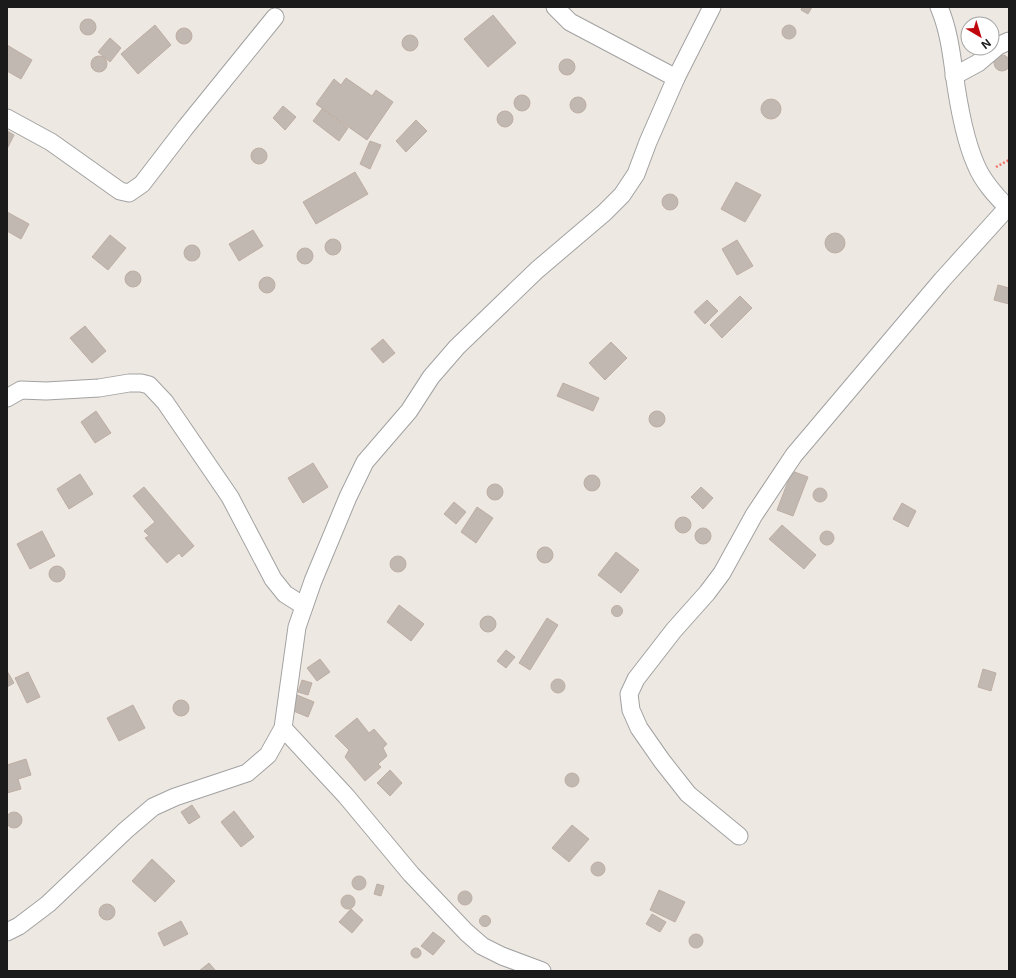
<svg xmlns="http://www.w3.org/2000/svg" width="1016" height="978" font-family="Inter,sans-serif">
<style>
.building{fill:#c1b8b1;stroke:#beaea4}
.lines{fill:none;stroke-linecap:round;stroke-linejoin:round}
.street-casing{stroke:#a2a2a2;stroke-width:19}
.path{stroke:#f4746a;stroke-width:2.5;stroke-dasharray:2 2;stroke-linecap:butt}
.street{stroke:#fff;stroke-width:17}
</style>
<rect width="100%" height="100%" fill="#ede8e1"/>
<g class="building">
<polygon points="802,7 812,7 808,14 801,10"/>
<polygon points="493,15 516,43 488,67 464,39"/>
<circle cx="88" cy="27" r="8"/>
<circle cx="789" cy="32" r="7"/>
<polygon points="155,25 171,45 138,74 121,54"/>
<circle cx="184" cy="36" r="8"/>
<circle cx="410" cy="43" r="8"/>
<polygon points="110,38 121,48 110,62 98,52"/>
<polygon points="7,45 32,60 21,79 7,71"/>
<circle cx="1002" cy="63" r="8"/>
<circle cx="99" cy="64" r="8"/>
<circle cx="567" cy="67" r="8"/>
<polygon points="346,78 372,96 376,90 393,102 367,140 316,104 334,79 341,85"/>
<circle cx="522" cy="103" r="8"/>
<circle cx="578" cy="105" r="8"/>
<circle cx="771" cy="109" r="10"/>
<polygon points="283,106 296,117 285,130 273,118"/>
<polygon points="322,109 348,128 339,141 313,121"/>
<circle cx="505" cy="119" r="8"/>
<polygon points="416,120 427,131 406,152 396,141"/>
<polygon points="7,131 14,135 7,149"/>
<polygon points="370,141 381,145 370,169 360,164"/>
<circle cx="259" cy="156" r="8"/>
<polygon points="355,172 368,194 316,224 303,202"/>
<polygon points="736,182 761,195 745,222 721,209"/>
<circle cx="670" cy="202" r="8"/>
<polygon points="7,212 29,224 21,239 7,231"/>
<polygon points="253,230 263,246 239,261 229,244"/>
<circle cx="835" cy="243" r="10"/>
<polygon points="110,235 126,248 108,270 92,257"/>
<circle cx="333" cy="247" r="8"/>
<polygon points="737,240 753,266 737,275 722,249"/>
<circle cx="192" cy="253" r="8"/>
<circle cx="305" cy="256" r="8"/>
<circle cx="133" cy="279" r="8"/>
<circle cx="267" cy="285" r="8"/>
<polygon points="998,285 1009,288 1009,304 994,300"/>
<polygon points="740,296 752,308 722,338 710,325"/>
<polygon points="707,300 718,311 705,324 694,312"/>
<polygon points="85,326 106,351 92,363 70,338"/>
<polygon points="383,339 395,353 383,363 371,349"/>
<polygon points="611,342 627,358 605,380 589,363"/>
<polygon points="563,383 599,398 593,411 557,396"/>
<circle cx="657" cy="419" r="8"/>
<polygon points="96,411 111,433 95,443 81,422"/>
<polygon points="313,463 328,487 303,503 288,478"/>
<polygon points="792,471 808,477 793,516 777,510"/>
<polygon points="80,474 93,494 69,509 57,489"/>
<circle cx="592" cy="483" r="8"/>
<circle cx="495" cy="492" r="8"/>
<polygon points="144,487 194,546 182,557 179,553 167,563 145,538 149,536 144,531 155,522 133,496"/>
<polygon points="701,487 713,498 703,509 691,497"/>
<circle cx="820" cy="495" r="7"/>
<polygon points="454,502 466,512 456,524 444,514"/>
<polygon points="902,503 916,511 908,527 893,519"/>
<polygon points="477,507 493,518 476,543 461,532"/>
<circle cx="683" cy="525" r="8"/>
<polygon points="782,525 816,555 804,569 769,539"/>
<circle cx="703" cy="536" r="8"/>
<circle cx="827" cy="538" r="7"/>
<polygon points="42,531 55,556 30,569 17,544"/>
<circle cx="545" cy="555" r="8"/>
<polygon points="616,552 639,570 621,593 598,575"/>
<circle cx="398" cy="564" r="8"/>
<circle cx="57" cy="574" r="8"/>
<polygon points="399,605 424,624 411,641 387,622"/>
<circle cx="617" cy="611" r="5.5"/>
<circle cx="488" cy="624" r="8"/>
<polygon points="547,618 558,625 530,670 519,663"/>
<polygon points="506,650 515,657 506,668 497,661"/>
<polygon points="320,659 330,672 317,681 307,668"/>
<polygon points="983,669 996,673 991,691 978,687"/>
<polygon points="7,671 14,683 7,687"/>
<polygon points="28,672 40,697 27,703 15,678"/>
<circle cx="558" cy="686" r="7"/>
<polygon points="302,680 312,683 308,695 298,692"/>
<polygon points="297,695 314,702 308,717 291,710"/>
<circle cx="181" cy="708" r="8"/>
<polygon points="133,705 145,728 119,741 107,718"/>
<polygon points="357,718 369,733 374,729 387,744 383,748 387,756 378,764 381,767 365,781 345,757 349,750 335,736"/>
<polygon points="26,759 31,775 18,779 21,789 7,793 7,765"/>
<polygon points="390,770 402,783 390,796 377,783"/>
<circle cx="572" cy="780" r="7"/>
<polygon points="192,805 200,817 189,824 181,812"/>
<polygon points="234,811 254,837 241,847 221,822"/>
<circle cx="14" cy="820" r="8"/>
<polygon points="572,825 589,839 569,862 552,848"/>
<polygon points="152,859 175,881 155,902 132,881"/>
<circle cx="598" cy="869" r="7"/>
<circle cx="359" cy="883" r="7"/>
<polygon points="377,884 384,886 381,896 374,894"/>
<polygon points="659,890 685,902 675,922 650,910"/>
<circle cx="465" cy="898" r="7"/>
<circle cx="348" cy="902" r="7"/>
<circle cx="107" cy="912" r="8"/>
<polygon points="351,909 363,920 352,933 339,922"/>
<polygon points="652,914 666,922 660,932 646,924"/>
<circle cx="485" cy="921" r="5.5"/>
<polygon points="181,921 188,934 164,946 158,933"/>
<polygon points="433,932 445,941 433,955 421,946"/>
<circle cx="696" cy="941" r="7"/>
<circle cx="416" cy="953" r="5"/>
<polygon points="209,963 216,971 199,971"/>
</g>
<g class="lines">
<g class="street-casing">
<g id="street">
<polyline points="555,7 570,22 676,78"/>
<path d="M939,7C948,28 951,50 954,72C958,102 964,138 976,165C983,182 996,196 1009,209"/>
<polyline points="954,76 978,63 998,46 1009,41"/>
<polyline points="7,118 51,142 120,191 129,193 142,184 185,128 275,17"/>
<polyline points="7,398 21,390 46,391 99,388 129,383 141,383 149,385 165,402 230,497 273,579 285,594 304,606"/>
<polyline points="283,728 346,796 411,874 466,932 482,946 502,956 542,971"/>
<polyline points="739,836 688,794 662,761 639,728 631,710 629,694 636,679 674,630 707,593 722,573 754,515 794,455 942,280 1008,207"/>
<polyline points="7,932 19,926 48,904 126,830 153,807 175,797 247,773 268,755 283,728 297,627 313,581 348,497 365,462 409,411 431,377 457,347 537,270 604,213 622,195 636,174 648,142 676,78 712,7"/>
</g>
</g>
<polyline class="path" points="996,167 1009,160"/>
<use href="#street" class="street"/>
</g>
<rect width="1016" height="978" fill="none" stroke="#1b1b1b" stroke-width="16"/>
<g transform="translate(980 36) rotate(142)"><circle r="19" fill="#ffffff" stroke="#a4a4a4"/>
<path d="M0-3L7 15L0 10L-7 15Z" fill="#c0070d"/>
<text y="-6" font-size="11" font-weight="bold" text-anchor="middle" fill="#1b1b1b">N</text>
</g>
</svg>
